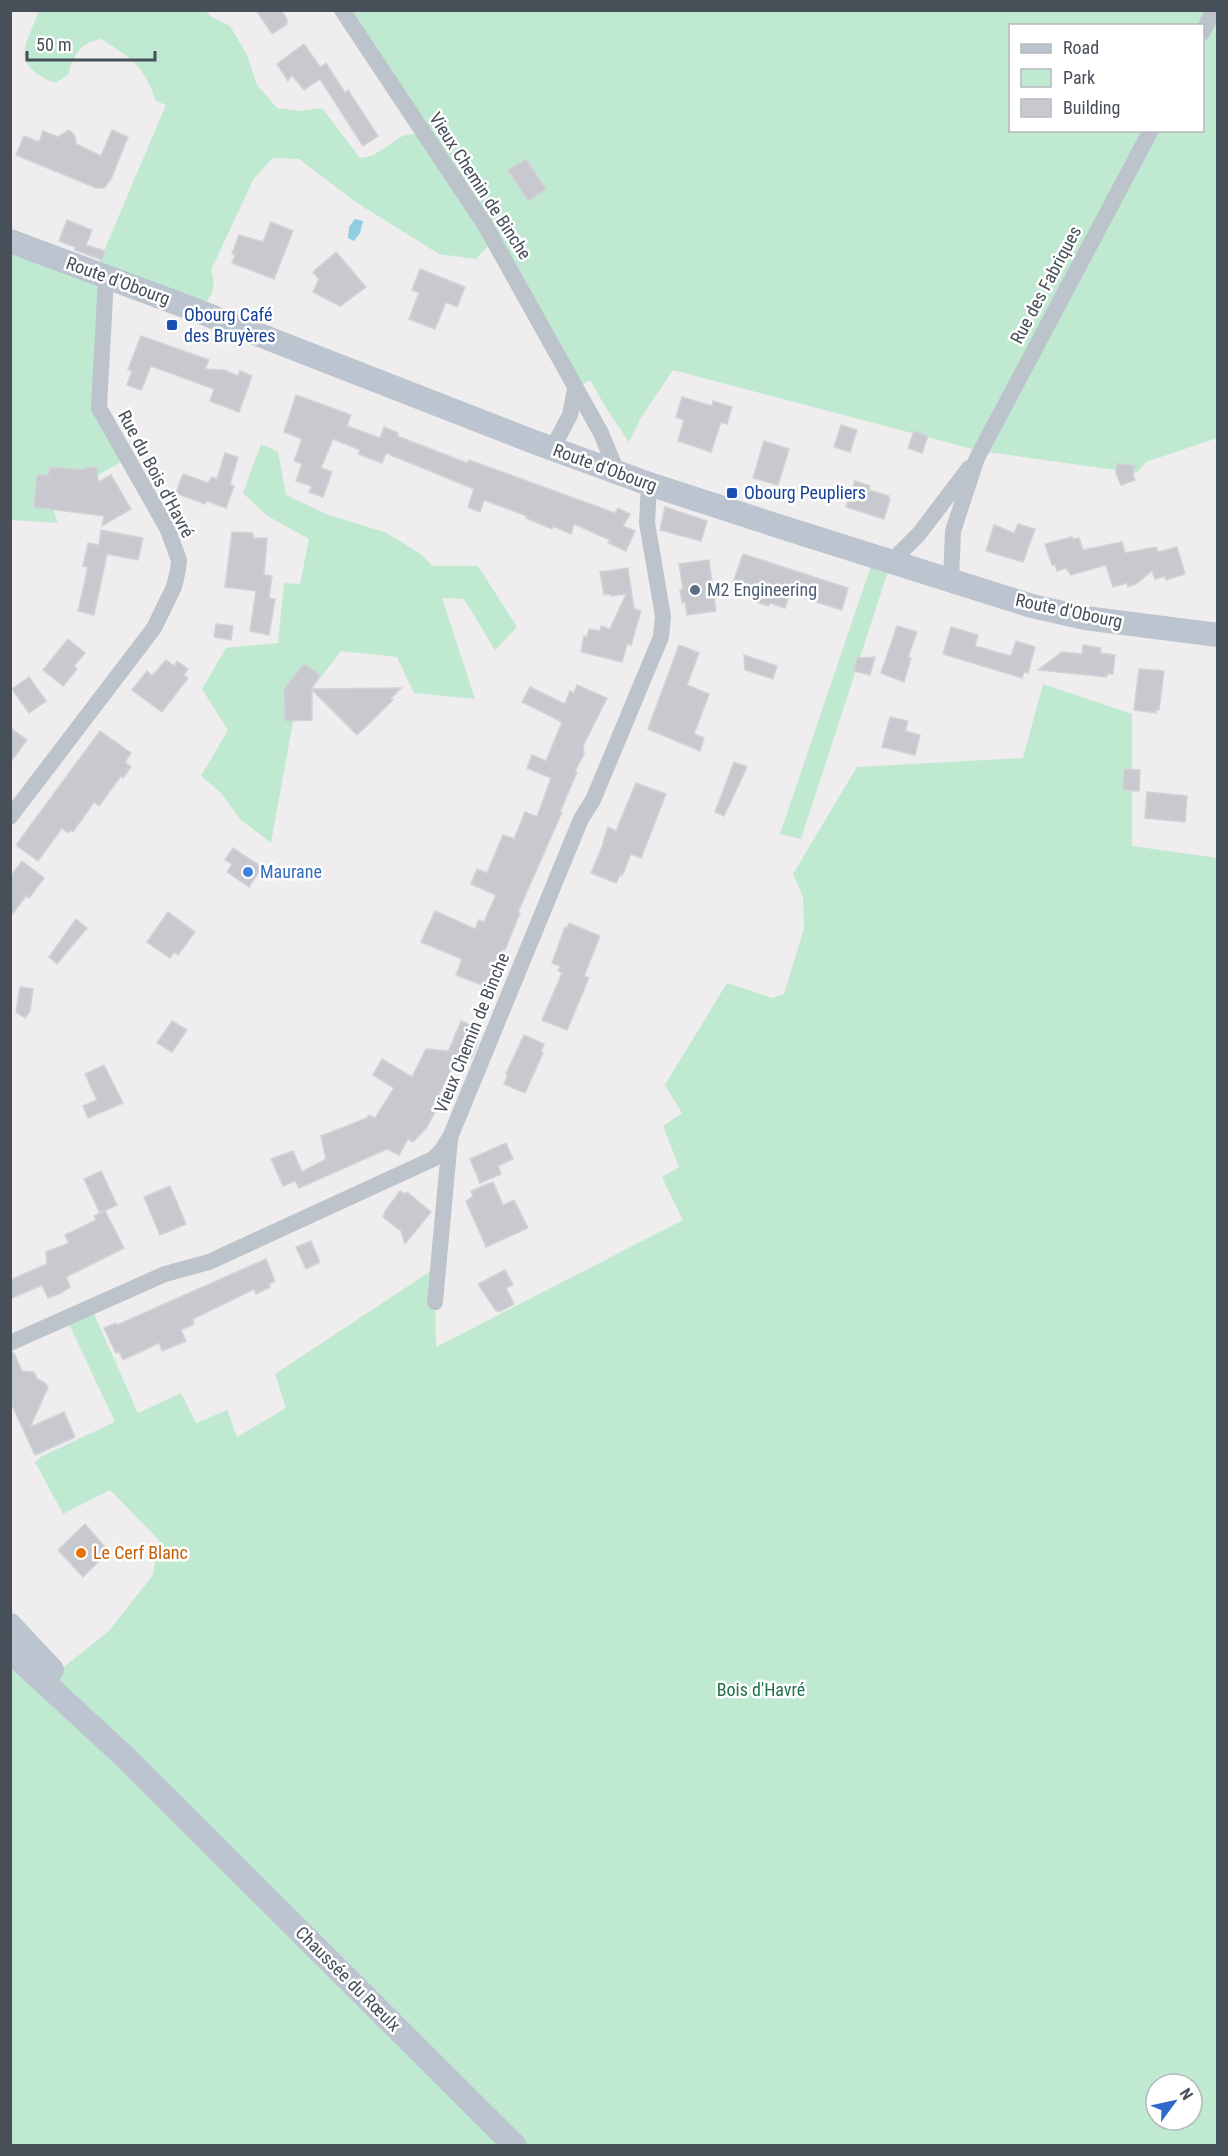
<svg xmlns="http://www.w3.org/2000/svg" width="1228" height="2156" font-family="'Roboto Condensed',sans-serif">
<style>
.green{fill:#bfe9d1;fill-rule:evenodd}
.water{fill:#91cde1}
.building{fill:#c7c9cf;stroke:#d1d3d7;stroke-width:1.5}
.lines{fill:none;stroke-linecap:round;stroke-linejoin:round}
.street{stroke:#bcc3ca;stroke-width:16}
.secondary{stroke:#bcc4cf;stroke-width:24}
.transit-dot{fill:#1a4fb4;stroke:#fff;stroke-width:2}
.service-dot{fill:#5c6f8a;stroke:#fff;stroke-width:2}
.shop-dot{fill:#3f7fe0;stroke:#fff;stroke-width:2}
.food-dot{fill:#e8710a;stroke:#fff;stroke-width:2}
.labels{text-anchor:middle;stroke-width:5;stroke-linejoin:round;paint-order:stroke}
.street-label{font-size:18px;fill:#474f58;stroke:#fff}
.transit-label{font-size:18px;fill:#164399;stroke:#fff;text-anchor:start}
.service-label{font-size:18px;fill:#4e5e75;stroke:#fff;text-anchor:start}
.shop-label{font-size:18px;fill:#366cbe;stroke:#fff;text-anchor:start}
.food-label{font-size:18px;fill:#c56008;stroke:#fff;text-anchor:start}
.park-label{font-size:18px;fill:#20704c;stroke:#fff}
</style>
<rect width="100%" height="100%" fill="#efeded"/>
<g class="green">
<path d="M39,11H206L210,16L230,26L247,55L257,85L277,108L300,111L322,108L360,158L372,156L404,135L423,133L342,11H1217V438L1146,462L1137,473L980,451L673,370L640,419L629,442L606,408L590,380L575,389L489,245L476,259L439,254L357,203L299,159L273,158L254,178L211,270C217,286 212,295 202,308L106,277L99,408L127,458L82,485L43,481L58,523L11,520L10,241L95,272L166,105L156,101C144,66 132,58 101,39C79,43 74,55 68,75L55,83C9,63 25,48 39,11ZM1010,26H1202V130H1010Z"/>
<polygon points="261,444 278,452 286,495 326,514 387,533 419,553 433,566 478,566 517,627 495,650 464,599 442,598 475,699 414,693 397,657 341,651 295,711 271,843 241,820 221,793 201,776 228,730 202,689 226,648 278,643 284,583 300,584 309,539 266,515 243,493"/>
<polygon points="874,557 891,562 801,839 780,834"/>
<path d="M1043,684L1132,714V846L1217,858V2145H11L10,1651L45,1682L109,1631L153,1575L159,1540L110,1490L63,1514L35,1462L42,1456L115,1422L66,1318L91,1307L138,1413L181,1393L196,1423L227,1410L237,1437L286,1408L275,1374L437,1267L435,1302L436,1347L683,1220L662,1177L679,1167L663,1126L682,1113L665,1085L727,983L772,998L784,994L804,929L803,897L793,874L857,767L1023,758ZM1156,2084H1192V2120H1156Z"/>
</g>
<polygon class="water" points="355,219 363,221 360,233 354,241 348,238 349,227"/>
<g class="building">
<polygon points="256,10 281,10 287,19 287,24 272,34"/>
<polygon points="304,44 320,67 326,63 345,93 348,90 378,136 363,146 320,79 304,90 292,75 288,81 277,64"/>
<polygon points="69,130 75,136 76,144 101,156 112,130 128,137 111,179 104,188 96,188 16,155 24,136 39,142 43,131 58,137"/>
<polygon points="526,159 546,189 528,201 508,170"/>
<polygon points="67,220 92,230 86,245 105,251 102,260 75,250 75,247 59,241"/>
<polygon points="271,222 293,231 274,279 232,263 235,255 232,254 239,235 263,242"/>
<polygon points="336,252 366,287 340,306 313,292 319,279 313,272"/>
<polygon points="420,269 465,287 457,307 446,302 435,329 409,319 419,293 412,290"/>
<polygon points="141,336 209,360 205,369 224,370 238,376 240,371 252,376 239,412 210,401 214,389 151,366 141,390 127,385 132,371 128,370"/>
<polygon points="296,395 351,415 347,426 380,438 384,427 398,433 397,436 467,463 469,460 615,513 618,508 630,514 623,526 635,531 626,551 608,543 610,540 574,524 571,534 553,526 552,529 526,518 527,516 484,500 480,512 468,507 474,489 386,453 382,463 358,454 360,450 333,439 321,468 332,472 323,497 309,492 312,486 296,481 302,464 294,461 302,439 284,432"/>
<polygon points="682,397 712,406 713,401 732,407 727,424 721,422 711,452 678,441 684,420 676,417"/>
<polygon points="841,425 857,430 850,452 834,447"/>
<polygon points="914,431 928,436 922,453 908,448"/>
<polygon points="764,441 789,449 778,485 753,478"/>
<polygon points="225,453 238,457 230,484 234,486 226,508 207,501 205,504 176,493 183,474 208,483 212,477 217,479"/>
<polygon points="1117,463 1135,466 1133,474 1135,480 1121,485 1116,473"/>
<polygon points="50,467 84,470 84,468 97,467 98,482 111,475 131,509 102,526 104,516 34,507 37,475 48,475"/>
<polygon points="855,481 870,486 869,490 889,496 888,498 890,499 884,519 846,507"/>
<polygon points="665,507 707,521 701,541 660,530"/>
<polygon points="1018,524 1035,529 1023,562 986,551 994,525 1014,533"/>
<polygon points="101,530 143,538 138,560 107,554 94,615 78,611 88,567 83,566 88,543 99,545"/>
<polygon points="232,532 253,533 253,538 267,538 264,575 272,576 269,598 275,599 269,635 250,631 256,591 225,587"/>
<polygon points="1072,537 1073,539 1079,538 1083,550 1122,542 1125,553 1156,547 1158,552 1177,547 1185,574 1166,580 1165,576 1155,579 1152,571 1137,583 1128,587 1127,583 1113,587 1106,565 1071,575 1066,568 1057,571 1055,565 1052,565 1045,544"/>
<polygon points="743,554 848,588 842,610 790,594 785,608 770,603 768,606 751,600 756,587 734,580"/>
<polygon points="709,560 716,611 687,615 685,602 682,603 680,589 683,589 679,564"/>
<polygon points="628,568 634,609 641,611 631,645 627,644 622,662 581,652 584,636 587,637 589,629 600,631 601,626 610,629 626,594 611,596 610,594 604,595 600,572"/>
<polygon points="216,624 233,626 231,640 214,637"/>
<polygon points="897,626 917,632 908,657 911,658 904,682 881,673"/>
<polygon points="951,627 978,635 975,646 1011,656 1016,641 1035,647 1028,673 1024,672 1022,678 943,654"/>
<polygon points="68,639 85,653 74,666 77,669 63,686 43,670"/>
<polygon points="679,645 699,653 687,685 709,694 694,734 704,738 700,751 648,729"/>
<polygon points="1083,645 1101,648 1100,653 1115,655 1113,674 1107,674 1107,677 1038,670 1062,652 1082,654"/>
<polygon points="744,655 777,666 773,679 745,670"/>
<polygon points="875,657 870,675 854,671 857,658"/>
<polygon points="166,660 174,666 177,661 188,669 184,675 188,678 162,712 132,690 147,671 152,676"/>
<polygon points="304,664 320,675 311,689 401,688 391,698 393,700 357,735 312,690 312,720 285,721 284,689"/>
<polygon points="1139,669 1164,671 1159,710 1156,710 1156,713 1134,710"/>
<polygon points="29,677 46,701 29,713 12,689"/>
<polygon points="577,685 607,698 583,746 584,754 575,771 577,772 560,812 562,812 518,912 520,913 505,950 503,949 487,987 456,975 462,959 421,942 435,911 475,929 479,920 484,922 496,895 471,884 477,869 487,873 503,835 514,839 525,812 537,817 551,778 527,768 532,755 546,761 562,722 522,702 530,687 565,704 570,691 574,693"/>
<polygon points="890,717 908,721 905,731 920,735 915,755 882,747"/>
<polygon points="10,728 27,740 10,763"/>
<polygon points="100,731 131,753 125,762 131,767 123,778 121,776 99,806 94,802 73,832 70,830 68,833 62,828 38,861 16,845"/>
<polygon points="734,762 747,767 724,816 715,812"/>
<polygon points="1124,769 1140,770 1139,791 1123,790"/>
<polygon points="636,783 666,794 641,858 631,854 622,876 620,875 616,883 591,873 604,842 603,842 608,827 616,831"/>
<polygon points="1147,792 1187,796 1185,822 1145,818"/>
<polygon points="233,848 262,867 249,887 227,872 232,864 225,860"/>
<polygon points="22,861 44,878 29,898 26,896 10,917 10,877"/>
<polygon points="168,912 195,932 178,955 174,952 170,958 147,942"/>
<polygon points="76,919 87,928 57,964 49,957"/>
<polygon points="569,923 600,936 584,976 589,978 567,1030 542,1020 562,973 558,971 560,966 552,963 565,927 567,928"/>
<polygon points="20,987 33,989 30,1011 25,1018 16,1012"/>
<polygon points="172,1021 187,1030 172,1052 157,1043"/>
<polygon points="461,1021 478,1028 473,1041 478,1042 471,1059 460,1054 433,1106 437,1108 427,1127 413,1142 408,1139 399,1155 387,1149 299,1188 295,1181 283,1186 271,1159 293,1151 302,1172 326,1159 321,1136 367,1118 369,1115 375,1118 394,1088 373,1075 382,1059 412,1077 426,1049 451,1051 449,1050"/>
<polygon points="524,1035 544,1044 541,1052 543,1053 525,1093 504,1084 508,1075 506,1074"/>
<polygon points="104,1065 123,1103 88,1118 83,1106 97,1100 85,1074"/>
<polygon points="506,1143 513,1159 498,1166 501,1174 480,1183 470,1159"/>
<polygon points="101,1171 117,1205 100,1213 84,1179"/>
<polygon points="493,1182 503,1205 514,1200 528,1228 486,1247 466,1201 473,1196 471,1191"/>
<polygon points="170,1186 186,1224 160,1235 144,1197"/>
<polygon points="400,1191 405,1194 407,1192 431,1212 405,1244 401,1231 383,1217 386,1210"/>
<polygon points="105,1211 124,1248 66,1277 70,1287 61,1293 48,1298 42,1285 10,1299 10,1280 47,1264 46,1252 69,1243 65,1235 96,1220 94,1216"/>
<polygon points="311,1241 320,1262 306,1269 296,1247"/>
<polygon points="266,1259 275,1281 269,1284 270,1287 256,1294 254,1289 193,1319 194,1324 181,1330 186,1341 162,1351 159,1343 123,1360 119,1352 116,1353 104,1328 116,1323 117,1325"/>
<polygon points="505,1270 513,1285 506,1288 514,1304 501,1311 496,1311 478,1284"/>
<polygon points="10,1353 14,1353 22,1371 34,1372 37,1379 44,1382 48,1387 30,1427 64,1412 75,1437 35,1455 10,1401"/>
<polygon points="85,1524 105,1547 98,1554 102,1558 83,1577 58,1550"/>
</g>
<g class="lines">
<g class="street">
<polyline points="342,10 485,225 601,433 617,472"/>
<polyline points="1202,33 1214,10"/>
<polyline points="552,449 570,415 575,389"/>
<polyline points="891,562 919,534 969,468"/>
<polyline points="951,580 953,531 977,458 1151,130"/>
<polyline points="10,817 154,628 174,587 178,570 179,560 167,528 99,408 106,277"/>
<polyline points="435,1302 450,1139"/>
<polyline points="10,1343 165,1274 209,1262 433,1159 442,1150 451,1135 581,819 593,800 661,637 663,616 647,523 649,484"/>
</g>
<g class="secondary">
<polyline points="10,241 190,308 534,442 649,484 778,526 1032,606 1085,618 1218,635"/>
<polyline points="10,1625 52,1670"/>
<polyline points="10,1651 124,1756 515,2146"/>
</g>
</g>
<g class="transit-dot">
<rect x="166" y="319" width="12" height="12" rx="3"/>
<rect x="726" y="487" width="12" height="12" rx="3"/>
</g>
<circle class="service-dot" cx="695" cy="590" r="6"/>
<circle class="shop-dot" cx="248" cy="872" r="6"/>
<circle class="food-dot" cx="81" cy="1553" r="6"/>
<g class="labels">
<g class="street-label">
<text transform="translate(480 186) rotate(57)" y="6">Vieux Chemin de Binche</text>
<text transform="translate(118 281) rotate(20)" y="6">Route d'Obourg</text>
<text transform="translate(1046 285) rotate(-62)" y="6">Rue des Fabriques</text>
<text transform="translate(605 468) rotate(20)" y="6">Route d'Obourg</text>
<text transform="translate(156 474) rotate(62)" y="6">Rue du Bois d'Havré</text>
<text transform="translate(1069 611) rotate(12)" y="6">Route d'Obourg</text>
<text transform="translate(472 1033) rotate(-68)" y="6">Vieux Chemin de Binche</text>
<text transform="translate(348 1979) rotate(45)" y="6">Chaussée du Rœulx</text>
</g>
<g class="transit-label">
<text x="184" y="321">Obourg Café<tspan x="184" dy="21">des Bruyères</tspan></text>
<text x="744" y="499">Obourg Peupliers</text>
</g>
<g class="service-label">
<text x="707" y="596">M2 Engineering</text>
</g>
<g class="shop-label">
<text x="260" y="878">Maurane</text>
</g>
<g class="food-label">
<text x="93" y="1559">Le Cerf Blanc</text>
</g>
<g class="park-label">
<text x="761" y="1696">Bois d'Havré</text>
</g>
</g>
<rect width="1228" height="2156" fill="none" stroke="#474f58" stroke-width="24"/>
<rect x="1009" y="24" width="195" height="108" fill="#ffffff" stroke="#b5b9bc" stroke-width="1.5"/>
<rect x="1021" y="44" width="30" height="9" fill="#bcc4cf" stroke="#b5b9bc" stroke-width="1.5"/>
<text x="1063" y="54" font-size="18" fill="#474f58">Road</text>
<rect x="1021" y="69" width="30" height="18" fill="#bfe9d1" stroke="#b5b9bc" stroke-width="1.5"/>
<text x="1063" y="84" font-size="18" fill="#474f58">Park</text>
<rect x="1021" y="99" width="30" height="18" fill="#c7c9cf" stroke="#b5b9bc" stroke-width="1.5"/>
<text x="1063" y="114" font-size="18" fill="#474f58">Building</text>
<g transform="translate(1174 2102) rotate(57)"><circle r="28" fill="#ffffff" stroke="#b5b9bc" stroke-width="1.5"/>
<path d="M0-4.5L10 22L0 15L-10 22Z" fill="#2d6ac9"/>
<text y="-9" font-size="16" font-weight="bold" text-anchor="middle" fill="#474f58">N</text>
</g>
<path d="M27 51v9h128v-9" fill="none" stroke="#474f58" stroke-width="3"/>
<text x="36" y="51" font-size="18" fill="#474f58" stroke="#ffffff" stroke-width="4.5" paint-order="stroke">50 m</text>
</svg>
